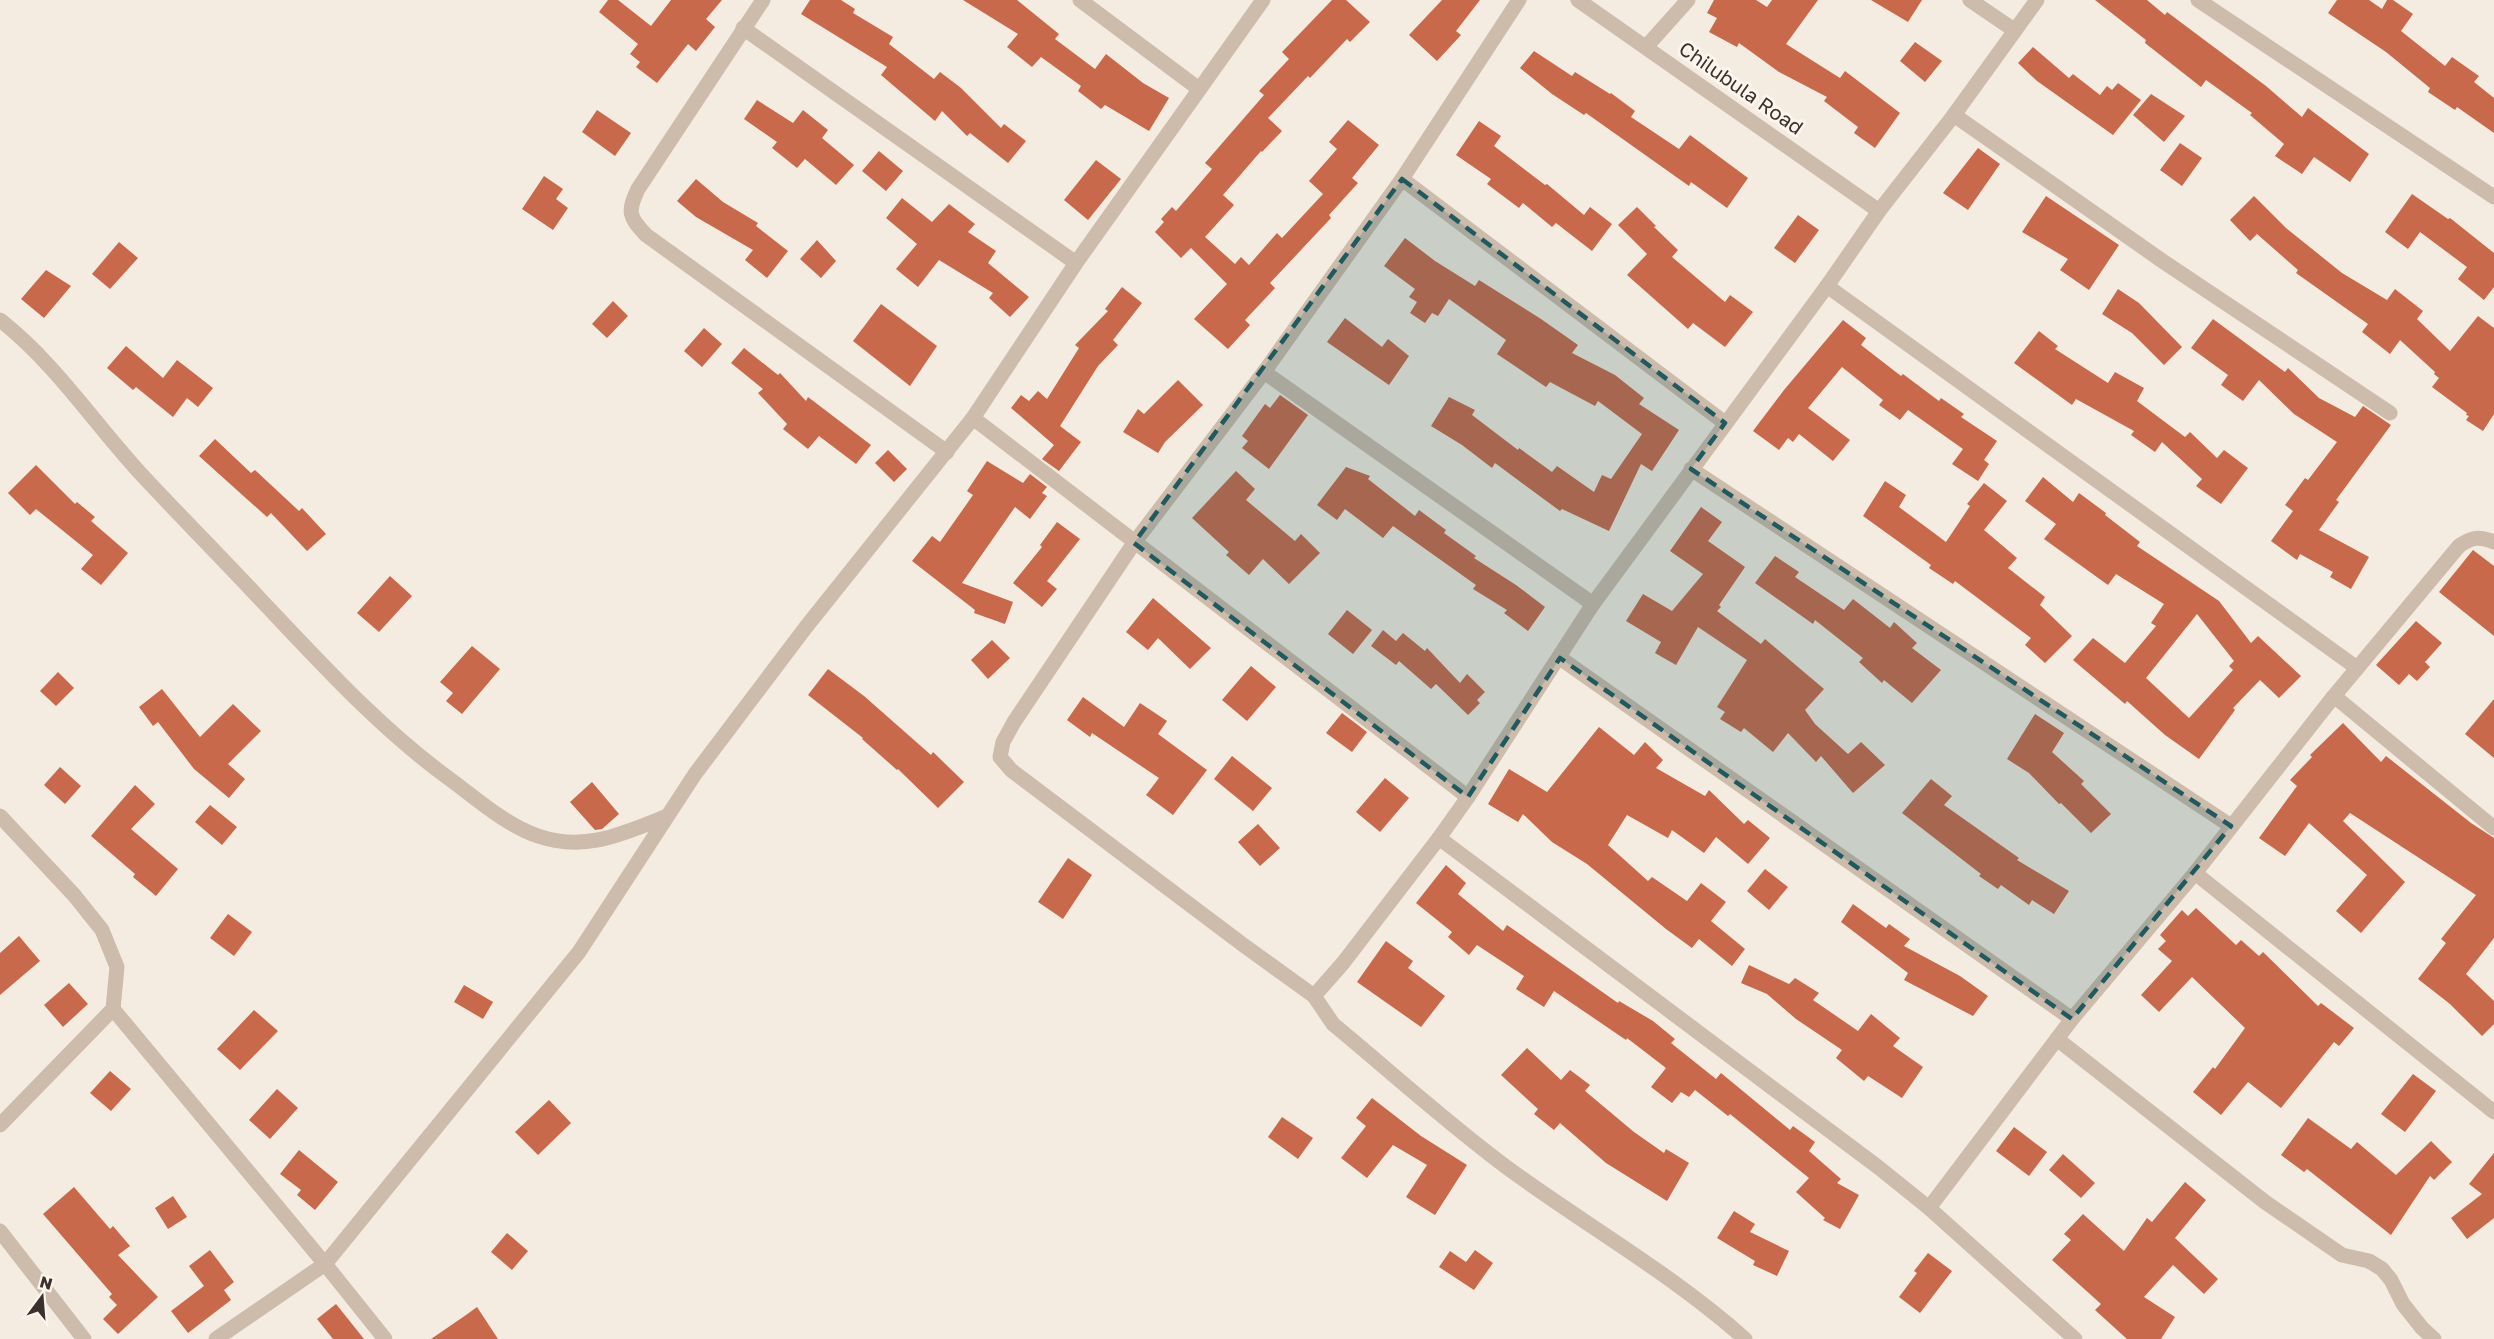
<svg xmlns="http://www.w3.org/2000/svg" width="2494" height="1339" font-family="'Golos Text',sans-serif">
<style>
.building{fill:#c8694b;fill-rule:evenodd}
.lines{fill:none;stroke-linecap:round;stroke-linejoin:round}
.street{stroke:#cdbbac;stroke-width:15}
.marked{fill:#1f5a5e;fill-opacity:0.2;stroke:#1f5a5e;stroke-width:4.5;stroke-dasharray:12 8;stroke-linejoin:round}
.labels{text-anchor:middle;stroke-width:6;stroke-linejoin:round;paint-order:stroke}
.street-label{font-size:20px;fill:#3b302b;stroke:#fbf5ee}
</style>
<rect width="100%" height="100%" fill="#f4ebe1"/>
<g class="building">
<polygon points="608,0 618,0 651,26 671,0 722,0 706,19 715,27 696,51 688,44 657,83 636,67 640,62 630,54 638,44 599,12"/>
<polygon points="810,0 841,0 855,9 853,13 893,37 889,44 934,79 940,72 961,88 1001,128 1004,124 1026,141 1008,163 970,133 967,136 942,111 935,121 881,75 887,67 801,14"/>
<polygon points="963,0 1017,0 1059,34 1055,39 1095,69 1106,54 1143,83 1169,98 1149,131 1105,105 1101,109 1078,91 1081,86 1041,57 1032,67 1007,47 1018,34"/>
<polygon points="1332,0 1346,0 1370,22 1350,42 1347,39 1310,78 1308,76 1268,118 1282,131 1262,152 1261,151 1223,195 1234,205 1205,237 1235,264 1241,257 1249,265 1277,233 1282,238 1323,194 1309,181 1337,149 1329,142 1348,120 1379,145 1352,178 1358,183 1329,215 1331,218 1270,283 1275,288 1245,320 1250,325 1228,349 1194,319 1227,284 1191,248 1181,258 1155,232 1164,222 1161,219 1172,207 1176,211 1212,169 1205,163 1264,95 1259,91 1289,59 1282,52"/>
<polygon points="1442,0 1480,0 1456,31 1461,35 1437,61 1409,35"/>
<polygon points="1714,0 1756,0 1767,7 1772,0 1818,0 1786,44 1840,78 1845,71 1900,113 1875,148 1854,133 1858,127 1824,101 1827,97 1779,72 1739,43 1737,47 1709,32 1717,18 1707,13"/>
<polygon points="1871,0 1922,0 1908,22"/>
<polygon points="2095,0 2147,0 2165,15 2167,12 2266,86 2302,117 2308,108 2369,154 2350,182 2314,157 2302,174 2275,156 2284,144 2250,115 2252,113 2206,80 2201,87 2145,43 2146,40"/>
<polygon points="2337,0 2369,0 2382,9 2387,0 2393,0 2413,14 2401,31 2445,66 2452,57 2479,76 2474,82 2494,98 2494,133 2457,107 2455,110 2428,92 2430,88 2386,52 2328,13"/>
<polygon points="1915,42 1942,61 1925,82 1900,61"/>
<polygon points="2033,47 2069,78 2073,74 2100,95 2107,86 2112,90 2118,83 2141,100 2113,135 2037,81 2018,63"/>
<polygon points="1534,51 1572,76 1575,72 1610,94 1611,93 1635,111 1631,117 1679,149 1690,135 1748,178 1727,208 1691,182 1689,186 1586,113 1584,115 1552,94 1520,68"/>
<polygon points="2151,94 2185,116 2164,142 2133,115"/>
<polygon points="757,100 793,123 803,110 828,130 822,138 854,165 836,185 805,159 797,168 772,148 777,142 744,119"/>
<polygon points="597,110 631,133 615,156 582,132"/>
<polygon points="1479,121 1501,136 1494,146 1545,185 1547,184 1584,215 1590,207 1612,224 1592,251 1556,223 1552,227 1523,203 1519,208 1487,184 1491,179 1456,155"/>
<polygon points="2180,143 2202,158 2182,186 2160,170"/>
<polygon points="1978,148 2000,164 1968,210 1943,193"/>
<polygon points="879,151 903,171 886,191 862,171"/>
<polygon points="1096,160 1121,179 1088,220 1064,200"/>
<polygon points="544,176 563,189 556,199 568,208 553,230 522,209"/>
<polygon points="696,179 723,202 758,223 756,226 788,251 767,278 745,260 753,250 696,217 677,201"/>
<polygon points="2412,194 2448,219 2450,218 2494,253 2494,287 2484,300 2458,279 2467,267 2420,232 2408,249 2385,232"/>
<polygon points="2046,196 2119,245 2089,290 2060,270 2068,259 2022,232"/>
<polygon points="2254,196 2286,228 2342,273 2387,300 2395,289 2423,311 2417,319 2450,351 2478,316 2494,328 2494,414 2483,431 2466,420 2469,416 2466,415 2467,413 2432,387 2439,378 2434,374 2435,372 2400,340 2390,354 2362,332 2368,324 2296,273 2298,270 2257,234 2250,241 2230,220"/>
<polygon points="902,198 932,222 949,204 975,224 968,232 996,251 988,263 1029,297 1010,317 989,298 993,293 939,260 918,287 896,269 917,244 886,218"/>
<polygon points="1637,207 1656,226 1654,227 1678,250 1672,257 1725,302 1730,295 1753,312 1725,347 1693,323 1688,329 1627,275 1647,254 1618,225"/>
<polygon points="1798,215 1819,230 1795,263 1774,248"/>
<polygon points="1405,238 1435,261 1475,286 1479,280 1541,319 1578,345 1572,353 1615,375 1644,398 1639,404 1679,430 1652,471 1641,464 1609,531 1562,509 1560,511 1495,463 1492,468 1462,445 1431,426 1449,397 1475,410 1472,415 1518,450 1519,448 1552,472 1557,466 1594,492 1602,475 1611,479 1642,434 1598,401 1595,406 1550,382 1546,387 1497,354 1506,340 1449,299 1438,316 1432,313 1425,323 1410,313 1417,302 1409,297 1415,289 1384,266"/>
<polygon points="817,240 836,261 821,278 800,259"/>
<polygon points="119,242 138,258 110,289 92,274"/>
<polygon points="46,270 71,286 44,318 21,299"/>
<polygon points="1122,287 1142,303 1113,340 1118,345 1098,366 1060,426 1081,442 1059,471 1042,459 1054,445 1011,408 1021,395 1029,401 1038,391 1047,399 1079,348 1075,345 1108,311 1105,309"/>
<polygon points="2118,289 2139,303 2182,347 2164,365 2132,333 2102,314"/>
<polygon points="613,301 628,316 607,338 592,324"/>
<polygon points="881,304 937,346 910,386 853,341"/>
<polygon points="1345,318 1382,347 1388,339 1409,356 1389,385 1327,342"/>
<polygon points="2213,319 2285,372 2288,368 2319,398 2355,417 2363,406 2391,425 2336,500 2339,502 2319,530 2369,557 2351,589 2330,577 2333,572 2300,554 2297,560 2271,541 2293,511 2285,505 2305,478 2308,480 2337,442 2294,414 2259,380 2243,401 2221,385 2228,375 2191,348"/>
<polygon points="1843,320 1866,338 1861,345 1901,376 1903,374 1939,401 1941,398 1964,414 1961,417 1997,441 1984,460 1989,464 1978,481 1952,464 1963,449 1908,410 1900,420 1879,405 1883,400 1842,367 1808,408 1850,440 1833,461 1799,434 1793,442 1788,438 1779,450 1753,431 1784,390"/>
<polygon points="704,328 722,344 702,367 684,351"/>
<polygon points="2039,331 2058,346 2055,349 2108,383 2115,372 2144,388 2137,401 2185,437 2190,432 2217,458 2224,450 2248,468 2221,504 2196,486 2202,479 2162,442 2155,452 2131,435 2134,431 2076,399 2072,405 2014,363"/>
<polygon points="126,346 163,378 177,360 213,388 198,407 187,398 173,417 136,387 133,390 107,368"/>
<polygon points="744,348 778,375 780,373 806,401 808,397 871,445 856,464 819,436 808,449 783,429 787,424 758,393 763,389 731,363"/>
<polygon points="1178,380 1203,405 1165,442 1158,453 1123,432 1138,409 1144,414"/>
<polygon points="1280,395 1308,415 1269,469 1242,448 1248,441 1242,436 1265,404 1270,408"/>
<polygon points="215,439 251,473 255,470 299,511 302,508 326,534 307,551 271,513 267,517 199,456"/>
<polygon points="888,450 907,469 894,482 875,463"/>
<polygon points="987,461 1023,483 1030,474 1047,487 1042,493 1047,496 1030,519 1015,507 962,583 1013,602 1005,624 974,613 975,610 912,561 932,536 940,542 973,495 967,491"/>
<polygon points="36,465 75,504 77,502 95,517 91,521 128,553 101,585 81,569 93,555 36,509 30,515 8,493"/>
<polygon points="1346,467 1370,476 1368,479 1415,516 1419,510 1446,530 1444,533 1476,556 1474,558 1516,585 1545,607 1528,631 1504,613 1507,610 1473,589 1476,585 1393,526 1383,538 1345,509 1337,520 1317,505"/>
<polygon points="1236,471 1255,489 1246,500 1295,541 1301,534 1320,553 1289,584 1263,559 1249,575 1226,555 1229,552 1192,518"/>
<path d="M2043,477L2073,502L2079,493L2106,513L2105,515L2140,542L2137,546L2219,601L2251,643L2258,636L2301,676L2279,698L2260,680L2233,708L2235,710L2199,759L2165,735L2127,701L2125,704L2073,660L2093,638L2125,663L2156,626L2151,623L2164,604L2116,574L2108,585L2044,539L2056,524L2025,501ZM2197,614L2234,661L2229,666L2233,670L2189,718L2146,678Z"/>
<polygon points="1885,481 1906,495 1899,507 1946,542 1970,506 1967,504 1984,483 2007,501 1984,530 2017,558 2008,568 2045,597 2040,605 2072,636 2045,663 2025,645 2031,638 1955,581 1953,584 1929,568 1931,565 1863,516"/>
<polygon points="1701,507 1722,522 1708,541 1745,567 1719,605 1721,607 1717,611 1761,644 1765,639 1824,689 1805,710 1815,724 1848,754 1861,742 1885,765 1853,793 1821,756 1816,762 1788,733 1773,752 1744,728 1741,732 1720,719 1725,712 1717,707 1747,660 1698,627 1676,665 1655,653 1661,642 1626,621 1643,594 1672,611 1703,574 1670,551"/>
<polygon points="1057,522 1080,539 1047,581 1057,589 1042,607 1013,583 1042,547 1040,545"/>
<polygon points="2473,550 2494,566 2494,636 2439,592"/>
<polygon points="1775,556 1799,572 1795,577 1844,610 1853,599 1890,628 1894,622 1917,643 1912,648 1941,670 1912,703 1884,680 1882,683 1859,662 1863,658 1815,620 1813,624 1755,583"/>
<polygon points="390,576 412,596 379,632 357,613"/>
<polygon points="1153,598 1211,648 1190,669 1158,638 1148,650 1126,632"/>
<polygon points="1347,610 1372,630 1353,654 1328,634"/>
<polygon points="2416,621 2442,643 2425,662 2430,667 2417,681 2409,674 2399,685 2376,665"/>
<polygon points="1383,630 1396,641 1403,633 1425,651 1427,648 1460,683 1467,674 1485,692 1477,700 1480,703 1468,715 1436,684 1431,689 1399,661 1396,665 1371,646"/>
<polygon points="992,640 1010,658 988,679 971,660"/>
<polygon points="472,646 500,669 462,714 446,701 453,693 440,682"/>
<polygon points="1251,666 1276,687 1247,721 1222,700"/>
<polygon points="828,669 864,696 931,755 933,752 964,782 938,808 898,769 897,770 862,739 863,738 808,695"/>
<polygon points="58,672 74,688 56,706 40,691"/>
<polygon points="162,689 200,737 233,704 261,731 228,764 245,779 229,798 194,769 158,722 153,726 139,707"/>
<polygon points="1083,697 1124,727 1140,703 1167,721 1158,734 1207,770 1173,815 1146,795 1159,778 1092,733 1090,737 1067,720"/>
<polygon points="2494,699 2494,758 2465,734"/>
<polygon points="1342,713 1367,732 1352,752 1326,733"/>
<polygon points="2035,714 2064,733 2052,752 2084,781 2081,784 2111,814 2091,833 2061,803 2059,804 2029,773 2007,759"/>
<polygon points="2343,723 2381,762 2386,756 2471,823 2494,838 2494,938 2466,974 2494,1001 2494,1024 2482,1036 2450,1004 2418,979 2446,943 2441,939 2476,895 2350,813 2343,821 2405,882 2361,933 2336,911 2367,875 2309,823 2285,856 2259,838 2297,786 2290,780 2312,757 2310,755"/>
<polygon points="1599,727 1634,755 1645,742 1663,760 1656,768 1705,796 1709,790 1744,824 1748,820 1770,838 1748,864 1716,837 1704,853 1672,830 1668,838 1627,815 1608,845 1648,881 1652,877 1687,901 1701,883 1726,902 1711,921 1745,949 1732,966 1699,939 1692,948 1666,929 1587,864 1552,842 1523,814 1518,822 1488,804 1509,769 1547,792"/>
<polygon points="1232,756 1272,788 1253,811 1214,779"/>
<polygon points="60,767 81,786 65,804 44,785"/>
<polygon points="1385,778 1409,798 1380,832 1356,812"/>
<polygon points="1931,779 1952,796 1944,805 2019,858 2017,860 2069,891 2054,914 2032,900 2029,905 2001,885 1998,889 1979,876 1981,874 1902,813"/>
<polygon points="592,782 619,814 602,829 595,830 570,802"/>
<polygon points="135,785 155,804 131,829 178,869 156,896 133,877 135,874 91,836"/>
<polygon points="210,805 237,827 222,845 195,822"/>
<polygon points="1258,824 1280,848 1260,866 1238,842"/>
<polygon points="1068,858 1092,875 1063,919 1038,902"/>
<polygon points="1446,865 1466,883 1458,894 1503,931 1507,925 1618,1003 1619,1001 1653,1021 1675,1039 1671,1043 1716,1079 1721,1073 1790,1130 1793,1126 1815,1142 1809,1151 1841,1179 1837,1183 1859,1195 1840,1229 1823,1220 1825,1218 1796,1192 1809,1178 1730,1114 1728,1116 1695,1090 1689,1097 1681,1092 1672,1103 1651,1087 1666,1068 1627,1038 1626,1040 1554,991 1544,1007 1516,989 1524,976 1477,945 1469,955 1448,937 1452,932 1416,903"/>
<polygon points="1765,869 1788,887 1769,910 1747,891"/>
<polygon points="1853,904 1886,928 1889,924 1910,939 1904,946 1960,976 1988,996 1973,1016 1904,980 1908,973 1841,922"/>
<polygon points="2196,908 2236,945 2241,940 2259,956 2263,952 2318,1006 2321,1003 2354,1028 2339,1046 2334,1042 2281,1108 2248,1082 2221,1115 2193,1092 2213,1067 2215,1069 2245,1028 2192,977 2159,1012 2141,995 2172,961 2158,949 2166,941 2160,935 2182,910 2188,916"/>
<polygon points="228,914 252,932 234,956 210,938"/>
<polygon points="19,936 40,961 0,995 0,953"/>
<polygon points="1386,941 1413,961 1408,968 1445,996 1421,1027 1357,982"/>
<polygon points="1749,965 1789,984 1795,978 1819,993 1813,1000 1858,1031 1871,1014 1900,1038 1893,1046 1923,1067 1902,1098 1868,1076 1864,1081 1836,1058 1842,1050 1796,1019 1767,994 1741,983"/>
<polygon points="69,983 88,1004 63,1027 44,1005"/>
<polygon points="464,985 493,1002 483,1019 454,1002"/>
<polygon points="254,1010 278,1031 240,1070 217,1049"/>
<polygon points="1527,1048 1561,1080 1570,1070 1590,1085 1585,1091 1634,1132 1664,1153 1666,1149 1689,1163 1667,1201 1606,1163 1560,1123 1554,1130 1534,1114 1538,1109 1501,1075"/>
<polygon points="110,1071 131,1089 111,1111 90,1093"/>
<polygon points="2413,1074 2436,1091 2405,1132 2381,1114"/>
<polygon points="277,1089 298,1108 270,1139 249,1120"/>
<polygon points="1372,1098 1421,1136 1467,1165 1435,1215 1406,1197 1427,1165 1393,1145 1367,1178 1341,1158 1366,1126 1356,1118"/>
<polygon points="549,1100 571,1123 538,1155 515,1132"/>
<polygon points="1282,1117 1313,1138 1298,1159 1268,1137"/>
<polygon points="2308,1118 2351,1149 2357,1142 2396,1175 2431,1141 2452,1162 2434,1180 2430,1176 2391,1235 2307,1169 2304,1172 2281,1155"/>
<polygon points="2014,1127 2047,1152 2029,1176 1996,1151"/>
<polygon points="299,1150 338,1182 315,1210 297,1195 301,1190 280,1174"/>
<polygon points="2494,1153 2494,1218 2467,1239 2451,1218 2482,1194 2469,1184"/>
<polygon points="2063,1154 2095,1183 2081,1198 2049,1170"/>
<polygon points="2185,1182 2206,1200 2175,1238 2218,1279 2204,1294 2173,1265 2144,1297 2175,1317 2161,1339 2127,1339 2095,1310 2101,1304 2052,1260 2071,1240 2064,1234 2083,1214 2124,1251 2147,1218 2152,1222"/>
<polygon points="74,1187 110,1229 113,1226 130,1246 118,1255 158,1297 118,1334 103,1319 117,1305 109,1297 112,1294 43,1214"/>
<polygon points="173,1196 187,1217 168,1229 155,1208"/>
<polygon points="1734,1211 1755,1224 1750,1232 1789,1251 1777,1276 1753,1265 1755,1261 1717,1238"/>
<polygon points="507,1233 528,1251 512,1270 491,1252"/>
<polygon points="210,1250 234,1282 224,1290 231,1300 188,1333 171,1311 204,1286 189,1266"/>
<polygon points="1475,1250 1493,1263 1474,1290 1439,1267 1450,1251 1466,1262"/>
<polygon points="1928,1253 1952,1271 1920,1313 1899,1297 1917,1273 1914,1271"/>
<polygon points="336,1304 364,1339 333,1339 317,1319"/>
<polygon points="477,1307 498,1339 431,1339 466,1315"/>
</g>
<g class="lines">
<g class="street">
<path d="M763,0L638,189C627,212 629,217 646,235L947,452"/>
<polyline points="1080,0 1199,89"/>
<polyline points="1578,0 1879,211"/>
<polyline points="1970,0 2014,30"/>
<polyline points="2198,0 2494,197"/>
<polyline points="743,28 1076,263"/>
<polyline points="1646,47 1688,0"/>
<polyline points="1954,115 2161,260 2390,413"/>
<polyline points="1402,179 1725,423"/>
<polyline points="1827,286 2357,668"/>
<path d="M0,320C55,363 94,423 141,474C180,516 221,557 260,599C321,663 379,728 451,780C478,800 506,825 538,836C585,852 622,834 665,817"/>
<polyline points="1264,372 1593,604"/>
<polyline points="973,418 1468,797"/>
<polyline points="1691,469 2231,826"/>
<polyline points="1560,658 2072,1019"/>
<polyline points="2334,696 2494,828"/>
<polyline points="0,816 74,895 102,930 117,967 113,1009 0,1125"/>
<polyline points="1439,838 1878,1167 1929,1208 2075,1339"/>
<polyline points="2195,873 2494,1112"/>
<polyline points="1314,996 1242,944 1011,770 1000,757 1003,742 1014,722 1134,543 1264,372 1402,179 1519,0"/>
<polyline points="113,1009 325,1264 385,1339"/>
<polyline points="2057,1039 2265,1202 2342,1255 2369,1261 2382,1269 2391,1280 2403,1304 2422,1328 2434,1339"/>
<path d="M1929,1208L2072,1019L2195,873L2334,696L2459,546C2472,537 2479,536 2494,542"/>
<polyline points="0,1231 84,1339"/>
<polyline points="216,1339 325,1264 579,952 695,774 806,627 973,418 1076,263 1263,0"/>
<path d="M1745,1339C1672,1274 1587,1226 1509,1169C1448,1124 1391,1072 1333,1024L1314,996L1343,963L1439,838L1468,797L1593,604L1827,286L1879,211L1954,115L2037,0"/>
</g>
</g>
<path class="marked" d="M1402,179L1725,423L1691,469L2231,826L2072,1019L1560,658L1468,797L1134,543Z"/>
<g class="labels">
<g class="street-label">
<text transform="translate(1741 88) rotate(35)" y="7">Chilubula Road</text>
</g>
</g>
<g transform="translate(42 1297) rotate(16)" stroke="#fbf5ee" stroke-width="4.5" paint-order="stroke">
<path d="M0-4.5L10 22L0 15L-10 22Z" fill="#3b302b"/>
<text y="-9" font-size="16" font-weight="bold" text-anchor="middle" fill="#3b302b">N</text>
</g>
</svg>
